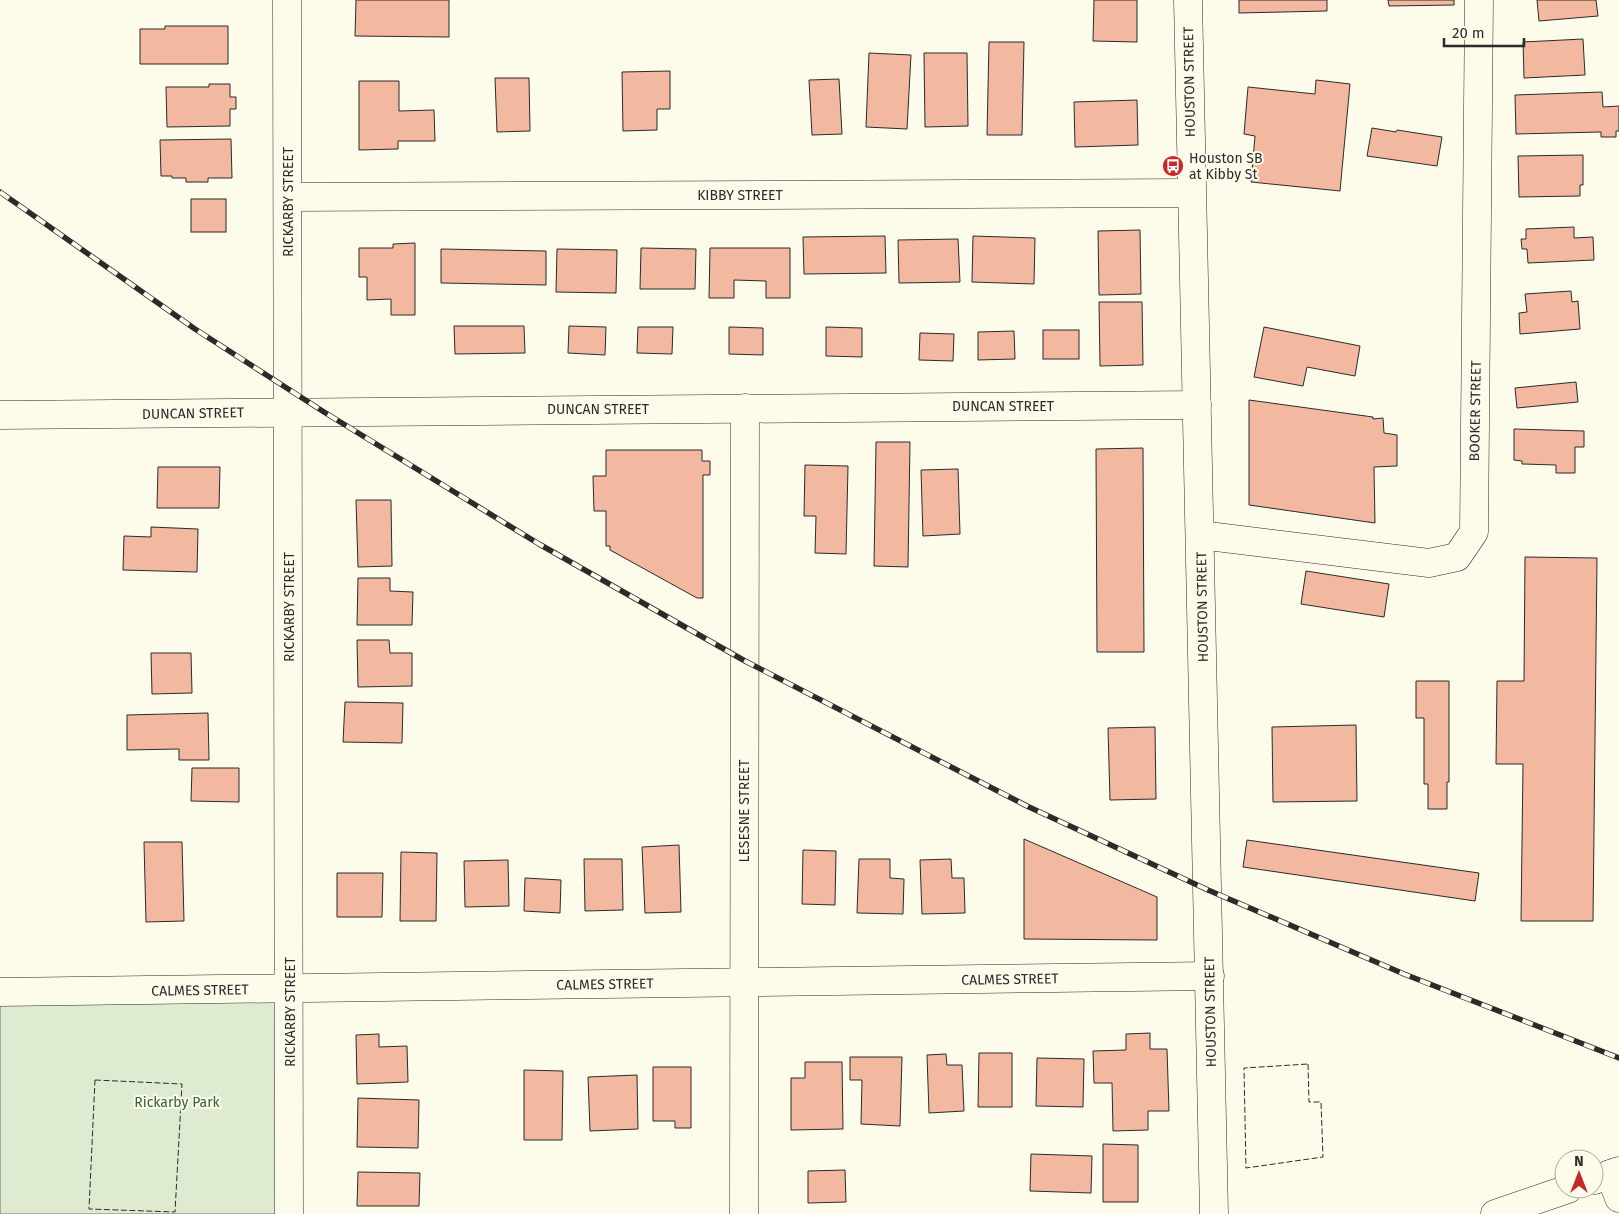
<svg xmlns="http://www.w3.org/2000/svg" width="1619" height="1214" font-family="'Fira Sans',sans-serif">
<style>
.green{fill:#deebd1;stroke:#74746e}
.building{fill:#f2b8a0;stroke:#2b2b2b}
.lines{fill:none;stroke-linecap:round;stroke-linejoin:round}
.minor-casing{stroke:#2b2b2b;stroke-width:29}
.minor{stroke:#fdfbea;stroke-width:28}
.rail-casing{stroke:#2b2b2b;stroke-width:5.5}
.rail{stroke:#fdfbea;stroke-width:4;stroke-dasharray:11;stroke-linecap:butt}
.fence{stroke:#2b2b2b;stroke-width:1;stroke-dasharray:6 2.5;stroke-linecap:butt}
.labels{text-anchor:middle;stroke-width:4;stroke-linejoin:round;paint-order:stroke}
.street-label{font-size:14px;fill:#2b2b2b;stroke:#fdfbea}
.poi-label{font-size:14px;fill:#2b2b2b;stroke:#fdfbea;text-anchor:start}
.park-label{font-size:14px;fill:#34623c;stroke:#fdfbea}
</style>
<rect width="100%" height="100%" fill="#fdfbea"/>
<polygon class="green" points="290,989 289,1214 0,1214 0,992"/>
<g class="building">
<polygon points="356,0 449,0 449,37 355,36"/>
<polygon points="1094,0 1137,0 1137,42 1093,41"/>
<polygon points="1239,0 1327,0 1327,11 1239,13"/>
<polygon points="1388,0 1454,0 1454,5 1389,6"/>
<polygon points="1537,0 1596,0 1598,16 1539,21"/>
<polygon points="165,26 228,26 228,64 140,64 140,29 165,29"/>
<polygon points="1583,39 1585,75 1524,78 1523,42"/>
<polygon points="989,42 1024,42 1022,135 987,135"/>
<polygon points="869,53 911,55 907,129 866,127"/>
<polygon points="924,53 967,53 968,126 925,127"/>
<polygon points="670,71 670,109 657,109 657,130 623,131 622,72"/>
<polygon points="495,78 529,78 530,131 497,132"/>
<polygon points="839,79 842,134 812,135 809,80"/>
<polygon points="1316,80 1350,84 1340,191 1251,182 1255,136 1244,134 1248,87 1315,94"/>
<polygon points="359,81 399,81 399,111 434,110 435,141 398,141 398,149 359,150"/>
<polygon points="209,84 230,84 230,97 236,97 236,109 230,109 230,126 167,127 166,87 209,87"/>
<polygon points="1602,92 1603,107 1619,106 1619,131 1616,131 1616,137 1601,137 1601,132 1516,134 1515,95"/>
<polygon points="1137,100 1138,145 1075,147 1074,102"/>
<polygon points="1372,128 1396,132 1397,130 1442,137 1437,166 1367,156"/>
<polygon points="231,139 232,178 208,178 208,182 186,182 186,178 172,178 172,176 161,176 160,140"/>
<polygon points="1583,155 1583,185 1580,185 1580,196 1519,197 1518,156"/>
<rect x="191" y="199" width="35" height="33"/>
<polygon points="1574,227 1574,238 1593,237 1594,260 1528,263 1527,249 1522,249 1521,239 1526,239 1526,229"/>
<polygon points="1140,230 1141,294 1099,295 1098,231"/>
<polygon points="885,236 886,273 804,274 803,237"/>
<polygon points="973,236 1035,238 1034,284 972,282"/>
<polygon points="958,239 960,282 899,283 898,240"/>
<polygon points="415,243 415,315 391,315 391,299 367,300 367,277 359,277 359,248 393,248 393,244"/>
<polygon points="641,248 696,249 695,289 640,289"/>
<polygon points="710,248 790,248 790,298 766,298 766,281 734,280 734,298 709,298"/>
<polygon points="441,249 546,251 546,285 441,283"/>
<polygon points="557,249 617,250 616,293 556,292"/>
<polygon points="1571,291 1572,302 1578,301 1580,329 1520,334 1519,313 1527,312 1525,294"/>
<polygon points="1099,302 1142,302 1143,365 1100,366"/>
<polygon points="454,326 524,326 525,353 455,354"/>
<polygon points="569,326 606,327 605,355 568,353"/>
<polygon points="638,327 673,327 672,354 637,353"/>
<polygon points="729,327 763,328 763,355 729,354"/>
<polygon points="826,327 862,328 862,357 826,356"/>
<polygon points="1264,327 1360,346 1355,376 1307,367 1303,386 1254,377"/>
<rect x="1043" y="330" width="36" height="29"/>
<polygon points="1014,331 1015,359 978,360 978,332"/>
<polygon points="920,333 954,334 953,361 919,360"/>
<polygon points="1576,382 1578,402 1517,408 1515,388"/>
<polygon points="1249,400 1373,417 1373,419 1383,418 1384,433 1397,435 1397,466 1374,467 1375,523 1249,505"/>
<polygon points="1514,429 1584,431 1584,447 1575,447 1575,473 1556,473 1556,465 1522,464 1522,461 1514,460"/>
<polygon points="876,442 910,442 908,567 874,566"/>
<polygon points="1143,448 1144,652 1097,652 1096,449"/>
<polygon points="606,450 702,450 702,461 710,461 710,475 703,475 703,598 697,598 610,550 610,546 606,546 606,511 594,511 593,476 606,476"/>
<polygon points="805,465 848,466 846,554 815,553 816,516 804,516"/>
<polygon points="158,467 220,467 219,508 157,508"/>
<polygon points="958,469 960,534 923,536 921,470"/>
<polygon points="356,500 391,500 392,566 358,567"/>
<polygon points="151,527 198,529 197,572 123,570 124,536 151,537"/>
<polygon points="1525,557 1597,558 1593,921 1521,921 1523,764 1496,764 1497,681 1524,681"/>
<polygon points="1306,571 1389,584 1384,617 1301,604"/>
<polygon points="358,578 390,578 390,591 413,592 412,625 357,625"/>
<polygon points="357,640 389,640 390,653 412,653 412,686 358,687"/>
<polygon points="151,653 191,653 192,693 152,694"/>
<polygon points="1416,681 1449,681 1449,782 1447,782 1447,809 1428,809 1428,784 1424,784 1424,718 1416,718"/>
<polygon points="345,702 403,703 402,743 343,742"/>
<polygon points="208,713 209,760 179,760 179,749 127,750 127,715"/>
<polygon points="1356,725 1357,801 1273,802 1272,727"/>
<polygon points="1155,727 1156,799 1110,800 1108,728"/>
<polygon points="192,768 239,768 239,802 191,801"/>
<polygon points="1024,839 1157,897 1157,940 1024,939"/>
<polygon points="1247,840 1479,873 1475,901 1243,867"/>
<polygon points="144,842 182,842 184,921 146,922"/>
<polygon points="679,845 681,912 645,913 642,847"/>
<polygon points="803,850 836,851 835,905 802,904"/>
<polygon points="401,852 437,853 436,921 400,921"/>
<polygon points="584,859 622,859 623,910 585,911"/>
<polygon points="859,859 890,859 890,878 904,879 903,914 857,913"/>
<polygon points="951,859 952,878 964,878 965,913 922,914 920,860"/>
<polygon points="508,860 509,906 465,907 464,861"/>
<polygon points="337,873 383,873 382,917 337,917"/>
<polygon points="525,878 561,880 560,913 524,911"/>
<polygon points="1150,1033 1150,1049 1167,1049 1169,1111 1148,1111 1148,1130 1113,1131 1112,1083 1094,1083 1093,1051 1126,1050 1126,1034"/>
<polygon points="379,1034 379,1047 407,1046 408,1082 357,1084 356,1035"/>
<polygon points="979,1053 1012,1053 1012,1107 978,1107"/>
<polygon points="946,1054 947,1065 962,1065 964,1111 929,1113 927,1055"/>
<polygon points="850,1057 902,1057 900,1126 861,1124 862,1080 850,1080"/>
<polygon points="1037,1058 1084,1059 1083,1107 1036,1106"/>
<polygon points="805,1062 842,1062 843,1129 791,1130 791,1078 805,1078"/>
<polygon points="653,1067 691,1067 691,1128 675,1128 675,1121 653,1121"/>
<polygon points="524,1070 563,1071 562,1140 524,1140"/>
<polygon points="637,1075 638,1129 590,1131 588,1077"/>
<polygon points="358,1098 419,1100 418,1148 357,1147"/>
<polygon points="1103,1144 1138,1145 1138,1202 1103,1202"/>
<polygon points="1031,1154 1092,1156 1091,1193 1030,1191"/>
<polygon points="845,1170 846,1202 808,1203 808,1171"/>
<polygon points="358,1172 420,1173 419,1206 357,1206"/>
</g>
<g class="lines">
<g class="minor-casing">
<g id="minor">
<polyline points="287,0 289,1214"/>
<polyline points="1188,0 1214,1214"/>
<polyline points="288,197 1191,193"/>
<polyline points="0,415 1197,405"/>
<polyline points="1200,535 1429,563 1457,557 1474,532 1479,0"/>
<polyline points="0,992 1210,976"/>
<polyline points="1610,1174 1619,1198"/>
<polyline points="1594,1180 1619,1171"/>
<polyline points="744,1214 745,408"/>
<polyline points="1495,1214 1568,1189"/>
</g>
</g>
<use href="#minor" class="minor"/>
<g class="rail-casing">
<polyline id="rail" points="0,192 195,329 324,412 539,544 745,661 1029,807 1208,890 1404,974 1619,1058"/>
</g>
<use href="#rail" class="rail"/>
<g class="fence">
<polygon points="1308,1064 1309,1102 1321,1102 1323,1157 1246,1168 1244,1068"/>
<polygon points="95,1080 182,1084 175,1212 89,1209"/>
</g>
</g>
<defs>
<g id="bus-disc" transform="scale(1.125)"><circle r="9.5" fill="#c62828" stroke="#fdfbea"/><path d="M-5-6H5V4H4V6H2V4H-2V6H-4V4H-5ZM-3.5-4V0h7V-4ZM-3.5 1.2v1.5H-2V1.2ZM2 1.2v1.5H3.5V1.2Z" fill="#fff"/></g>
</defs>
<g fill-rule="evenodd">
<use href="#bus-disc" x="1173" y="166"/>
</g>
<g class="labels">
<g class="street-label">
<text transform="translate(1189 82) rotate(-91)" y="5">HOUSTON STREET</text>
<text x="740" y="200">KIBBY STREET</text>
<text transform="translate(288 202) rotate(-90)" y="5">RICKARBY STREET</text>
<text x="1003" y="411">DUNCAN STREET</text>
<text x="598" y="414">DUNCAN STREET</text>
<text transform="translate(1475 411) rotate(-89)" y="5">BOOKER STREET</text>
<text transform="translate(193 413) rotate(-1)" y="5">DUNCAN STREET</text>
<text transform="translate(289 607) rotate(-90)" y="5">RICKARBY STREET</text>
<text transform="translate(1202 607) rotate(-91)" y="5">HOUSTON STREET</text>
<text transform="translate(744 811) rotate(-90)" y="5">LESESNE STREET</text>
<text transform="translate(1010 979) rotate(-1)" y="5">CALMES STREET</text>
<text transform="translate(605 984) rotate(-1)" y="5">CALMES STREET</text>
<text transform="translate(200 990) rotate(-1)" y="5">CALMES STREET</text>
<text transform="translate(290 1012) rotate(-90)" y="5">RICKARBY STREET</text>
<text transform="translate(1210 1012) rotate(-91)" y="5">HOUSTON STREET</text>
</g>
<g class="poi-label">
<text x="1189" y="163">Houston SB<tspan x="1189" dy="16">at Kibby St</tspan></text>
</g>
<g class="park-label">
<text x="177" y="1107">Rickarby Park</text>
</g>
</g>
<g transform="translate(1579 1174)"><circle r="24" fill="#fdfbea" stroke="#a9a89e"/>
<path d="M0-4L9 19L0 12L-9 19Z" fill="#c62828"/>
<text y="-8" font-size="14" font-weight="bold" text-anchor="middle" fill="#2b2b2b">N</text>
</g>
<path d="M1444 38v8h80v-8" fill="none" stroke="#2b2b2b" stroke-width="2.5"/>
<text x="1452" y="38" font-size="15" fill="#2b2b2b" stroke="#fdfbea" stroke-width="4" paint-order="stroke">20 m</text>
</svg>
